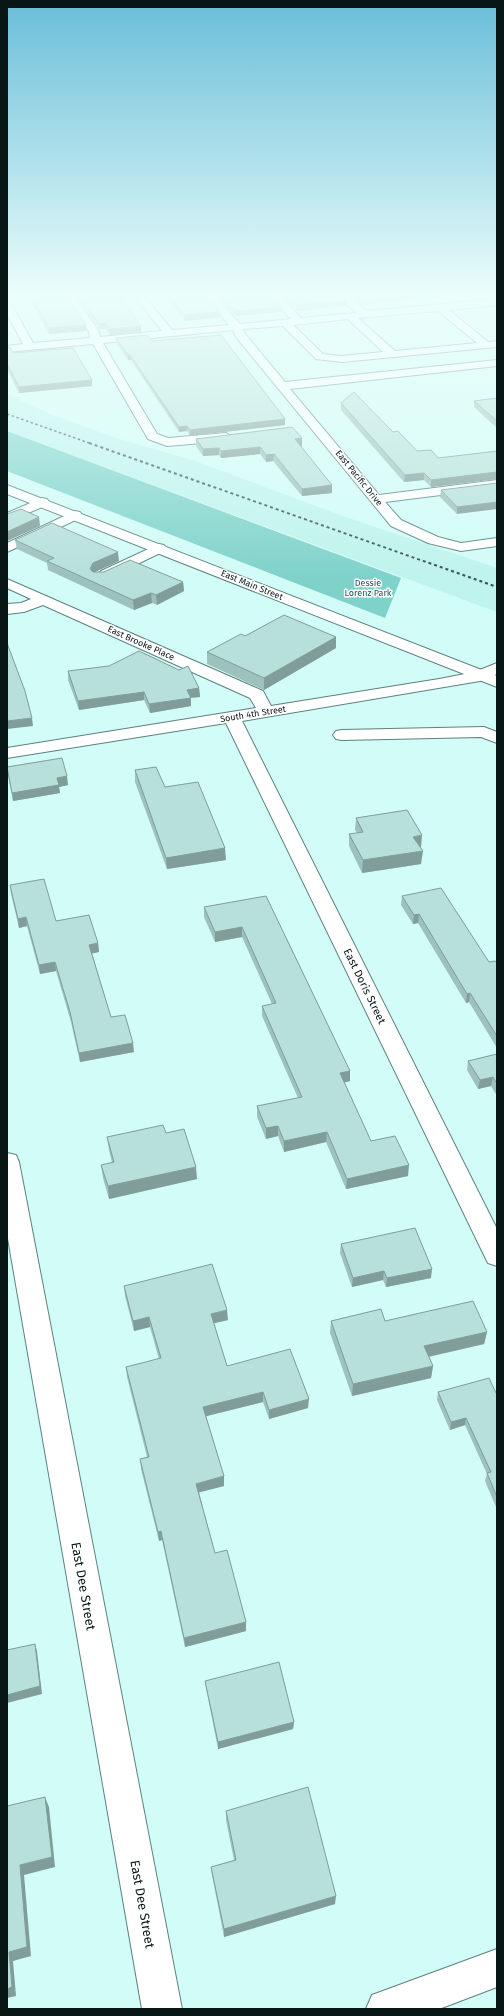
<svg xmlns="http://www.w3.org/2000/svg" width="504" height="2016" font-family="'Fira Sans',sans-serif">
<style>
.built{fill:#bff3ed}
.green{fill:#7ed2ca}
.lines{fill:none;stroke-linecap:round;stroke-linejoin:round}
.minor-casing{stroke:#5c827e;stroke-width:2}
.major-casing{stroke:#5c827e;stroke-width:2}
.minor{fill:#fff;fill-rule:evenodd}
.major{fill:#fff;fill-rule:evenodd}
.rail-far1{stroke:#3b514f;stroke-width:1.5;stroke-dasharray:2.5 2.5;stroke-linecap:butt}
.rail{stroke:#3b514f;stroke-width:2;stroke-dasharray:3 3;stroke-linecap:butt}
.wall{fill:#9dc1bc}
.shaded-wall{fill:#809d99}
.building{fill:#b7e0db;stroke:#809d99}
.labels{text-anchor:middle;stroke-width:3;stroke-linejoin:round;paint-order:stroke}
.far-street-label{font-size:9px;fill:#081716;stroke:#fff}
.far-park-label{font-size:9px;fill:#1f5651;stroke:#fff}
.street-label{font-size:11px;fill:#081716;stroke:#fff}
.near-street-label{font-size:13px;fill:#081716;stroke:#fff}
</style>
<rect width="100%" height="100%" fill="#d2fcf7"/>
<polygon class="built" points="7,394 50,414 113,437 192,460 346,517 497,568 497,612 7,431"/>
<polygon class="green" points="7,431 401,578 385,618 7,471"/>
<g class="lines">
<g class="minor-casing">
<g id="minor">
<path d="M65,296H75L99,332L100,337L162,331L134,296H144L172,330L229,325L204,296H215L240,324L291,319L269,296H280L301,318L356,313L338,296H349L367,311L497,299V305L449,310L488,342L497,341V347L342,362L316,359L283,326L243,329L245,334L285,382L497,360V366L290,389L379,495L497,480V488L385,502L401,520L438,537L461,543L497,538V546L461,551L428,543L391,526L236,337L233,330L103,343L157,434L168,438L226,433L232,437L226,441L167,446L148,439L93,344L7,352V346L23,344L7,314V302L12,305L33,343L90,338L89,332ZM438,311L477,343L395,351L358,318ZM348,319L383,352L342,356L323,354L293,325Z"/>
<polygon points="42,498 47,499 49,502 47,505 7,522 7,513"/>
<polygon points="75,511 80,512 82,515 80,518 7,552 7,543"/>
<polygon points="159,544 164,545 166,548 164,551 111,577 101,577 99,574 101,571"/>
<polygon points="7,579 263,691 271,706 439,679 475,672 497,663 497,674 480,681 242,721 497,1229 497,1266 488,1263 484,1255 226,723 7,758 7,748 256,708 250,698 43,605 24,612 7,614 7,604 21,603 31,599 7,588"/>
<polygon points="484,727 497,732 497,743 481,737 342,740 336,739 333,735 336,731 342,730"/>
<polygon points="7,1153 16,1155 19,1162 182,2009 142,2009 7,1233"/>
<polygon points="497,1949 497,1987 439,2009 366,2009 372,1995"/>
</g>
</g>
<g class="major-casing">
<polygon id="major" points="7,485 497,676 497,687 7,494"/>
</g>
<use href="#minor" class="minor"/>
<use href="#major" class="major"/>
<polyline class="rail-far1" points="7,414 92,444"/>
<polyline class="rail" points="89,443 497,587"/>
</g>
<g class="wall">
<polygon points="28,296 67,296 86,331 49,334"/>
<polygon points="77,296 120,296 141,332 110,335 106,329 99,329"/>
<polygon points="165,296 207,296 221,317 185,321"/>
<polygon points="217,296 272,296 282,307 282,312 235,316"/>
<polygon points="282,296 342,296 346,306 296,311"/>
<polygon points="352,296 441,296 362,305"/>
<polygon points="116,338 285,419 285,425 190,436 187,431 179,432 131,360 128,360 116,343"/>
<polygon points="7,347 13,353 92,380 92,386 19,393 8,371 7,371"/>
<polygon points="497,398 497,428 474,407 474,401"/>
<polygon points="341,403 393,432 417,451 438,458 497,451 497,479 431,487 424,480 404,482 341,410"/>
<polygon points="302,438 302,446 300,446 332,493 302,496 273,461 266,462 260,454 221,458 219,455 203,456 196,446 196,439"/>
<polygon points="497,483 457,514 440,497 441,490"/>
<polygon points="15,540 119,561 94,572 183,582 184,591 157,605 152,603 134,610 48,570 47,563 17,549"/>
<polygon points="245,636 336,637 336,648 264,690 207,664 207,652"/>
<polygon points="68,671 199,688 200,697 191,698 191,706 150,713 144,700 79,710 68,680"/>
<polygon points="7,769 68,785 59,787 60,793 13,801"/>
<polygon points="135,770 165,787 226,860 167,869 135,782"/>
<polygon points="356,818 421,848 420,848 421,864 362,873 349,846 349,834 357,833 355,830"/>
<polygon points="10,885 56,921 98,943 99,952 92,953 111,1017 134,1052 80,1062 71,1022 56,971 40,974 27,926 19,928 11,894"/>
<polygon points="266,896 350,1071 350,1081 344,1082 371,1141 408,1176 346,1189 326,1142 284,1152 278,1136 266,1139 257,1117 257,1106 298,1098 262,1016 262,1006 272,1004 242,937 215,942 204,917 204,907"/>
<polygon points="402,896 489,962 497,963 497,1048 469,1002 466,1003 418,923 413,924 401,905"/>
<polygon points="497,1054 497,1096 491,1086 478,1089 467,1070 468,1061"/>
<polygon points="166,1133 197,1179 109,1199 103,1178 101,1165 112,1163 109,1150 107,1137"/>
<polygon points="341,1244 431,1278 386,1287 383,1280 352,1287 340,1253"/>
<polygon points="124,1286 228,1320 214,1323 227,1366 308,1408 269,1419 263,1402 206,1416 224,1476 224,1486 199,1492 215,1553 246,1622 246,1631 185,1647 162,1540 159,1541 141,1469 140,1459 147,1457 127,1377 126,1367 159,1359 150,1327 134,1331 125,1296"/>
<polygon points="331,1321 385,1321 487,1332 484,1344 429,1357 433,1366 431,1378 352,1396 330,1333"/>
<polygon points="438,1392 497,1395 497,1507 496,1507 485,1481 487,1474 465,1425 450,1430 437,1400"/>
<polygon points="205,1681 294,1722 293,1729 218,1749 206,1688"/>
<polygon points="226,1811 335,1904 224,1937 212,1875 211,1867 234,1860 226,1820"/>
</g>
<g class="shaded-wall">
<polygon points="389,296 441,296 362,305 362,299"/>
<polygon points="347,301 346,306 296,311 296,305"/>
<polygon points="282,307 282,312 235,316 235,311"/>
<polygon points="220,312 221,317 185,321 185,315"/>
<polygon points="106,323 106,329 99,329 99,324"/>
<polygon points="86,325 86,331 49,334 49,328"/>
<polygon points="141,326 141,332 110,335 110,329"/>
<polygon points="128,355 130,355 131,360 128,360"/>
<rect x="7" y="365" width="1" height="6"/>
<polygon points="92,380 92,386 19,393 19,387"/>
<polygon points="285,419 285,425 190,436 190,430"/>
<polygon points="187,426 187,431 179,432 179,427"/>
<polygon points="302,438 302,446 295,446 295,439"/>
<polygon points="260,447 260,454 221,458 221,451"/>
<polygon points="219,448 219,455 203,456 203,449"/>
<polygon points="274,454 273,461 266,462 266,455"/>
<polygon points="497,472 497,479 431,487 431,480"/>
<polygon points="424,473 424,480 404,482 405,475"/>
<polygon points="332,485 332,493 302,496 302,489"/>
<polygon points="497,502 497,509 457,514 457,507"/>
<polygon points="39,517 40,526 7,541 7,532"/>
<polygon points="118,552 119,561 93,573 90,569 93,563"/>
<polygon points="183,582 184,591 157,605 156,595"/>
<polygon points="151,593 152,603 134,610 133,600"/>
<polygon points="336,637 336,648 264,690 264,678"/>
<polygon points="199,688 200,697 187,698 187,690"/>
<polygon points="144,692 144,700 79,710 78,701"/>
<polygon points="191,698 191,706 150,713 149,704"/>
<polygon points="32,718 33,726 7,729 7,721"/>
<polygon points="67,776 68,785 59,787 60,793 13,801 12,793 57,778"/>
<polygon points="422,835 421,848 412,849 413,837"/>
<polygon points="225,848 226,860 167,869 166,858"/>
<polygon points="423,851 421,864 362,873 363,860"/>
<polygon points="419,914 418,923 413,924 414,915"/>
<polygon points="26,917 27,926 19,928 18,919"/>
<polygon points="242,927 242,937 215,942 215,932"/>
<polygon points="98,943 99,952 90,954 89,945"/>
<polygon points="55,962 56,971 40,974 39,965"/>
<polygon points="470,993 469,1002 466,1003 467,994"/>
<polygon points="133,1043 134,1052 80,1062 79,1053"/>
<polygon points="350,1071 350,1081 339,1084 340,1073"/>
<polygon points="493,1077 491,1086 478,1089 480,1080"/>
<polygon points="278,1126 278,1136 266,1139 266,1128"/>
<polygon points="327,1132 326,1142 284,1152 284,1141"/>
<polygon points="409,1165 408,1176 346,1189 347,1179"/>
<polygon points="196,1167 197,1179 109,1199 108,1186"/>
<polygon points="432,1269 431,1278 386,1287 387,1278"/>
<polygon points="384,1271 383,1280 352,1287 353,1278"/>
<polygon points="227,1310 228,1320 211,1324 211,1314"/>
<polygon points="149,1317 150,1327 134,1331 133,1321"/>
<polygon points="487,1332 484,1344 422,1358 424,1346"/>
<polygon points="433,1366 431,1378 352,1396 353,1384"/>
<polygon points="263,1392 263,1402 203,1417 203,1407"/>
<polygon points="309,1399 308,1408 269,1419 269,1410"/>
<polygon points="466,1418 465,1425 450,1430 451,1422"/>
<polygon points="224,1476 224,1486 197,1493 196,1484"/>
<polygon points="161,1531 162,1540 159,1541 158,1532"/>
<polygon points="246,1622 246,1631 185,1647 184,1638"/>
<polygon points="35,1644 37,1651 42,1694 7,1703 7,1695"/>
<polygon points="294,1722 293,1729 218,1749 218,1742"/>
<polygon points="45,1797 49,1807 55,1867 24,1875 31,1956 13,1961 16,1996 7,1998 9,1952 20,1865"/>
<polygon points="336,1896 335,1904 224,1937 224,1929"/>
</g>
<g class="building">
<polygon points="31,296 67,296 86,325 49,328"/>
<polygon points="80,296 120,296 141,326 110,329 106,323 99,324"/>
<polygon points="169,296 207,296 220,312 185,315"/>
<polygon points="222,296 272,296 282,307 235,311"/>
<polygon points="288,296 342,296 347,301 296,305"/>
<polygon points="358,296 389,296 362,299"/>
<polygon points="147,335 152,341 221,335 285,419 190,430 187,426 179,427 130,355 128,355 116,338"/>
<polygon points="7,347 10,347 13,353 73,348 92,380 19,387 8,365 7,365"/>
<polygon points="354,392 393,432 398,431 417,451 431,450 438,458 497,451 497,472 431,480 424,473 405,475 341,403"/>
<polygon points="497,398 497,421 474,401"/>
<polygon points="292,427 302,438 295,439 332,485 302,489 274,454 266,455 260,447 221,451 219,448 203,449 196,439"/>
<polygon points="497,483 497,502 457,507 441,490"/>
<polygon points="21,509 39,517 7,532 7,514"/>
<polygon points="52,523 118,552 93,563 90,569 93,572 104,572 130,560 183,582 156,595 151,593 133,600 47,561 54,558 15,540"/>
<polygon points="284,615 336,637 264,678 207,652 241,634 245,636"/>
<polygon points="7,643 25,691 32,718 7,721"/>
<polygon points="139,651 179,670 188,666 199,688 187,690 191,698 149,704 144,692 78,701 68,671 109,666"/>
<polygon points="62,758 67,776 57,778 59,785 12,793 7,767"/>
<polygon points="156,767 165,787 198,782 225,848 166,858 135,770"/>
<polygon points="407,810 422,835 413,837 423,851 363,860 349,834 363,832 356,818"/>
<polygon points="44,879 56,921 89,915 98,943 89,945 111,1017 125,1015 133,1043 79,1053 70,1012 55,962 39,965 26,917 18,919 10,885"/>
<polygon points="441,888 489,962 495,961 497,963 497,1036 470,993 467,994 419,914 414,915 402,896"/>
<polygon points="266,896 350,1071 340,1073 371,1141 395,1136 409,1165 347,1179 327,1132 284,1141 278,1126 266,1128 257,1106 302,1097 262,1006 276,1003 242,927 215,932 204,907"/>
<polygon points="497,1054 497,1084 493,1077 480,1080 468,1061"/>
<polygon points="163,1125 166,1133 184,1129 196,1167 108,1186 101,1165 114,1162 107,1137"/>
<polygon points="415,1228 432,1269 387,1278 384,1271 353,1278 341,1244"/>
<polygon points="212,1264 227,1310 211,1314 227,1366 290,1349 309,1399 269,1410 263,1392 203,1407 224,1476 196,1484 215,1553 227,1550 246,1622 184,1638 161,1531 158,1532 140,1459 149,1457 126,1367 161,1358 149,1317 133,1321 124,1286"/>
<polygon points="473,1301 487,1332 424,1346 433,1366 353,1384 331,1321 381,1309 385,1321"/>
<polygon points="489,1378 497,1395 497,1497 487,1473 491,1472 466,1418 451,1422 438,1392"/>
<polygon points="35,1644 40,1686 7,1695 7,1650"/>
<polygon points="279,1662 294,1722 218,1742 205,1681"/>
<polygon points="308,1787 336,1896 224,1929 211,1867 236,1860 226,1811"/>
<polygon points="45,1797 52,1857 20,1865 27,1947 9,1952 12,1987 7,1989 7,1806"/>
</g>
<linearGradient id="sky" x2="0" y2="1"><stop stop-color="#69bed9"/><stop offset="0.51" stop-color="#ebfefb"/><stop offset="1" stop-color="#ebfefb" stop-opacity="0"/></linearGradient>
<rect width="504" height="579" fill="url(#sky)"/>
<g class="labels">
<g class="far-street-label">
<text transform="translate(359 478) rotate(51)" y="3">East Pacific Drive</text>
<text transform="translate(252 585) rotate(22)" y="3">East Main Street</text>
<text transform="translate(141 643) rotate(24)" y="3">East Brooke Place</text>
<text transform="translate(253 714) rotate(-9)" y="3">South 4th Street</text>
</g>
<g class="far-park-label">
<text x="368" y="586">Dessie<tspan x="368" dy="10">Lorenz Park</tspan></text>
</g>
<g class="street-label">
<text transform="translate(365 986) rotate(64)" y="4">East Doris Street</text>
</g>
<g class="near-street-label">
<text transform="translate(84 1586) rotate(80)" y="5">East Dee Street</text>
<text transform="translate(143 1904) rotate(80)" y="5">East Dee Street</text>
</g>
</g>
<rect width="504" height="2016" fill="none" stroke="#081716" stroke-width="16"/>
</svg>
